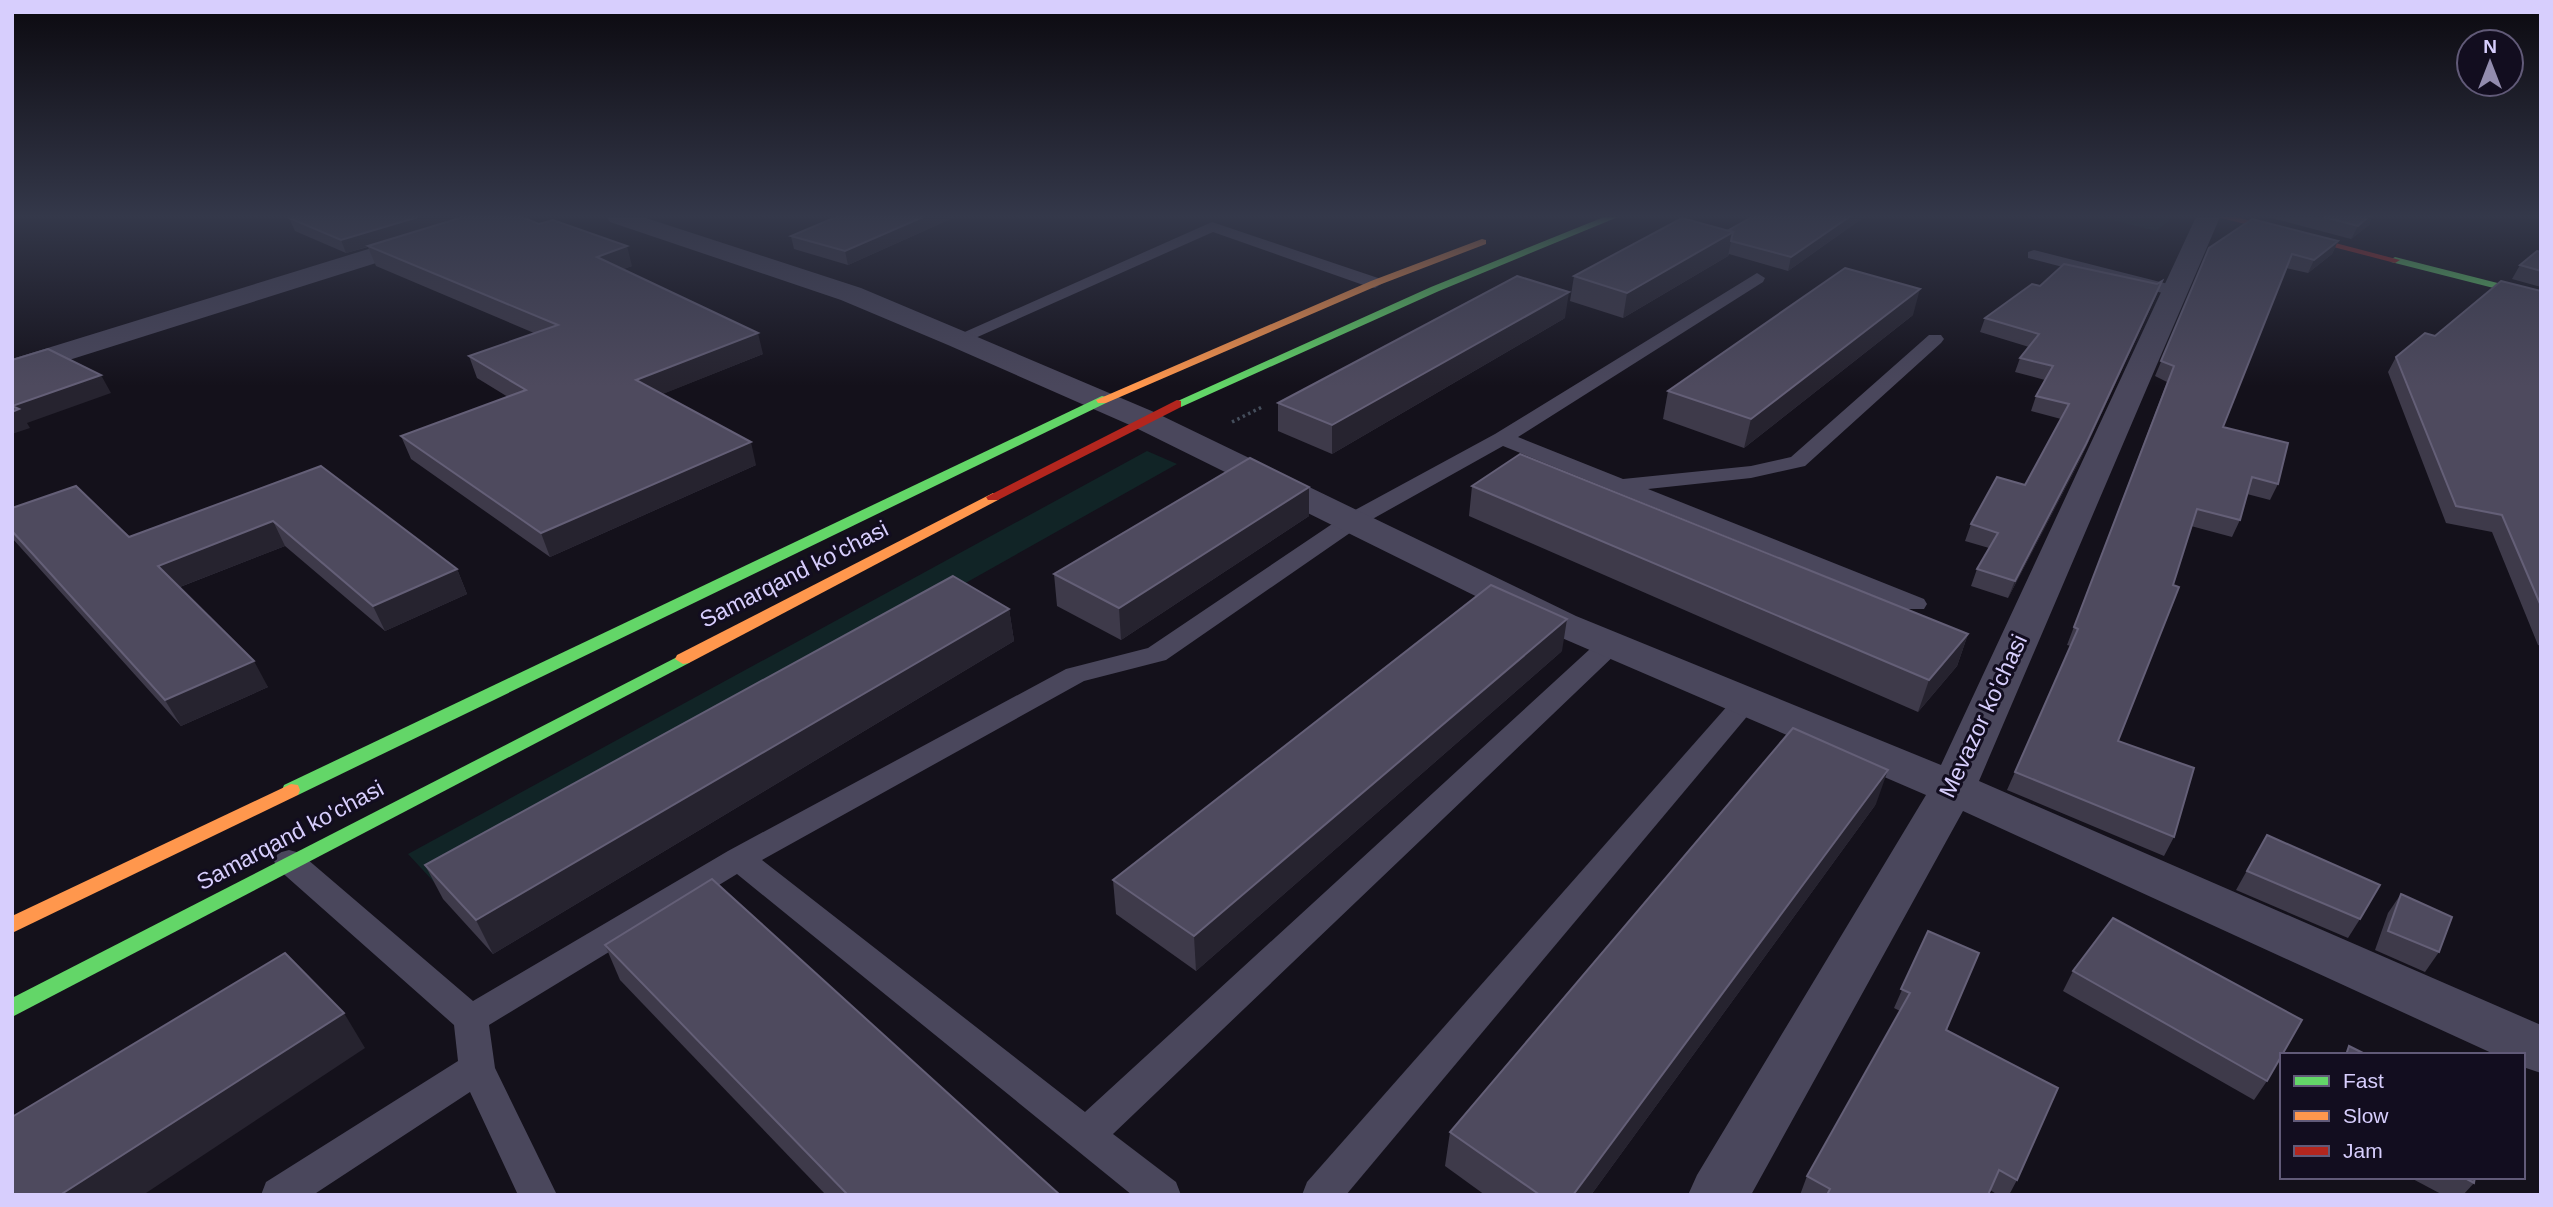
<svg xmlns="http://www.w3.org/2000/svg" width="2553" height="1207" font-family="Helvetica,sans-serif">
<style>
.green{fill:#112426}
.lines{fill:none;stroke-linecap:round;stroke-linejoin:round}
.path{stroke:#454e5c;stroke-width:3.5;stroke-dasharray:2.5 3.5;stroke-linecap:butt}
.lane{fill:#4a475c;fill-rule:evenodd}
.street{fill:#4a475c;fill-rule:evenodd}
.fast{fill:#63d668;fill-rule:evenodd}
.slow{fill:#ff974d;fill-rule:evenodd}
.jam{fill:#b3261e;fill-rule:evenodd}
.wall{fill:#3e3a4a}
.shaded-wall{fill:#26232f}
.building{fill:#4e4a5e;stroke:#645f77;stroke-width:2}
.labels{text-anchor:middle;stroke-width:6;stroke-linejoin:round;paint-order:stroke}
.street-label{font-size:23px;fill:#d7cefd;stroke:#120d1f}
</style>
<rect width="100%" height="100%" fill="#14111b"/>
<g class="green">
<polygon points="2100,217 2165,217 2171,219 2156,231"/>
<polygon points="1147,451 1177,464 434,882 408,854"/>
</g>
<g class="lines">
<polyline class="path" points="1232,422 1262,407"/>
<g class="lane">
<polygon points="1212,222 1381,279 1383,283 1375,288 1369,287 1213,232 964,343 958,344 949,339"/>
<polygon points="2034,250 2180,287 2183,291 2174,296 2028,258 2028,252"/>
<polygon points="1757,273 1765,278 1763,282 1518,437 1623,479 1751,466 1791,457 1929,335 1941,335 1944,339 1941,343 1805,466 1751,478 1648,489 1924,599 1927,604 1924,609 1906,609 1503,446 1360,526 1166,660 1084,681 762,860 1085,1112 1602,638 1620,638 1624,644 1620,650 1113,1134 1176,1182 1181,1195 1132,1195 737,874 489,1025 495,1068 557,1195 518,1195 470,1092 313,1195 261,1195 266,1182 458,1061 454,1025 278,869 274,861 278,853 289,850 300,853 473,1001 728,851 1066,669 1148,648 1344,516 1495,434"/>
<polygon points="1746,692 1755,695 1759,701 1755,707 1346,1195 1302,1195 1307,1182 1737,695"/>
</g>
<g class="street">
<polygon points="472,217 510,217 506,222 12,378 12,359"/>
<polygon points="606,217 643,217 861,288 968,333 1154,412 1576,616 1941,765 2196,217 2220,217 1979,781 2541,1025 2541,1073 2523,1067 2523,1055 2496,1055 1963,811 1751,1195 1688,1195 1697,1175 1926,795 1548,632 1132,426 948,345 841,300 610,222"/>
</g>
<g class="fast">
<polygon points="1604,217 1618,217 1439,291 1181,407 1173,407 1171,404 1431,287"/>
<polygon points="2395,257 2541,294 2541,300 2391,262 2390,260"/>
<polygon points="1102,396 1106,397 1106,403 298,795 284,795 282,790 284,785"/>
<polygon points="683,654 691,659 689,663 12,1017 12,998"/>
</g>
<g class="slow">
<polygon points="1482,239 1486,240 1486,244 1379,285 1106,403 1098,403 1096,400 1371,281"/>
<polygon points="993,493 1000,497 998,500 689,663 683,664 675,659 677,655"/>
<polygon points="291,784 298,785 300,790 298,795 12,933 12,916"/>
</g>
<g class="jam">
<polygon points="2218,217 2236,217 2400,260 2395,263"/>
<polygon points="1177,400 1181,401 1181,407 998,500 988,500 986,497"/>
</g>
</g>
<g class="wall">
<polygon points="836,217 955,217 848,265 794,249 791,236"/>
<polygon points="1752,217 1864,217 1788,271 1729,254 1728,256 1623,318 1570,301 1574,276 1729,230"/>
<polygon points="2268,217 2372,217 2369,225 2351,239"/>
<polygon points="289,218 632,266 623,269 763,354 662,394 756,465 550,557 411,459 401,436 508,397 477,378 469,356 534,333 376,266 368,247 346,253 295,231"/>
<polygon points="2338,241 2332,254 2308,273 2286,268 2223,427 2278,484 2270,500 2247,494 2240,520 2232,537 2191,526 2118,741 2174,837 2164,856 2007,790 2071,646 2067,645 2167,382 2155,376 2209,248"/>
<polygon points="2541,252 2541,287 2512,279 2520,265"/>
<polygon points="2040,286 2157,294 2080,460 2008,598 1971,586 1977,569 1989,548 1965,541 1971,524 2025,485 2061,419 2031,411 2036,396 2045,380 2015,372 2020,358 2029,347 1980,332 1985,318"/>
<polygon points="2541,291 2541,646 2538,645 2492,532 2446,523 2388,372 2396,357 2435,336"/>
<polygon points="1913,315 1744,448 1663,419 1668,391"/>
<polygon points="1565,318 1332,454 1278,431 1278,403"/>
<polygon points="321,466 457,569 467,594 385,631 285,546 180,587 268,687 181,726 12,538 12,508 129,537"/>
<polygon points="1472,486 1968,634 1957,666 1918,712 1469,516"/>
<polygon points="1309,487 1309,516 1121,640 1057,606 1054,574"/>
<polygon points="1009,609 1014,641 493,954 443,899 425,865"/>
<polygon points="1562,651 1196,971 1116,914 1113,880"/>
<polygon points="1876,804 1591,1195 1485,1195 1445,1166 1450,1132"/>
<polygon points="2267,835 2360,919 2348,938 2236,890"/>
<polygon points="2401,894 2439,952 2425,972 2375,950 2388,913"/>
<polygon points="1928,931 1946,1030 2017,1180 2009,1195 1998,1195 1990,1190 1988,1195 1800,1195 1807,1176 1900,1011 1894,1008"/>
<polygon points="605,945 1060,1195 826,1195 620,980"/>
<polygon points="2073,971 2267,1081 2254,1100 2063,991"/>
<polygon points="2409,1177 2475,1177 2474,1183 2463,1195 2443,1195"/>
</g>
<g class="shaded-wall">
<polygon points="418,217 468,217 346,253 341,240"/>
<polygon points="923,217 955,217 848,265 845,251"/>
<polygon points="1849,217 1864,217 1788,271 1791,257"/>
<polygon points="2368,217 2372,217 2369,225 2351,239 2358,226"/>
<polygon points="1733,232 1728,256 1623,318 1627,293"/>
<polygon points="2338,241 2332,254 2308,273 2314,260"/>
<polygon points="627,246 632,266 603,277 597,257"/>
<polygon points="2162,281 2080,460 2008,598 2015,581"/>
<polygon points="1920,289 1913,315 1744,448 1751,419"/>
<polygon points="1569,292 1565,318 1332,454 1332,425"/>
<polygon points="758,333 763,354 643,402 636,380"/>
<polygon points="101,375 111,393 27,423 30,428 12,434 12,406"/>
<polygon points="751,442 756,465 550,557 541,533"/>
<polygon points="1309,487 1309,516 1121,640 1119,608"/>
<polygon points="273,521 285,546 172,590 158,566"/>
<polygon points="457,569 467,594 385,631 373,606"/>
<polygon points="1009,609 1014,641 493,954 476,920"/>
<polygon points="1567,619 1562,651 1196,971 1194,936"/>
<polygon points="1968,634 1957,666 1918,712 1929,680"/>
<polygon points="254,661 268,687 181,726 165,700"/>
<polygon points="1888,770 1876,804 1591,1195 1573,1195"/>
<polygon points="344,1013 365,1048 143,1195 60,1195"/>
</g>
<g class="building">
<polygon points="291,217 418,217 341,240 289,218"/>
<polygon points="463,217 522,217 539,224 553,220 627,246 597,257 758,333 636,380 751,442 541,533 401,436 526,390 469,356 558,325 368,246"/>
<polygon points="836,217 923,217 845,251 791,236"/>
<polygon points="1752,217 1849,217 1791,257 1731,241 1733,232 1729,230"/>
<polygon points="2324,217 2368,217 2358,226"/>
<polygon points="1682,218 1733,232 1627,293 1574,276"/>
<polygon points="2252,219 2338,241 2314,260 2292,254 2223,427 2288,443 2278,484 2252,477 2240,520 2197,509 2173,585 2179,587 2118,741 2194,768 2174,837 2015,772 2078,629 2074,627 2174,366 2161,361 2209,248"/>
<polygon points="2537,251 2541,252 2541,271 2520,265"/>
<polygon points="2064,264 2157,284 2162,281 2086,444 2015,581 1977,569 1998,533 1971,524 1997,477 2025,485 2069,404 2036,396 2053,366 2020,358 2039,334 1985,318 2032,284 2040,286"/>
<polygon points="1845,268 1920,289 1751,419 1668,391"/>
<polygon points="1517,276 1569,292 1332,425 1278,403"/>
<polygon points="2501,281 2541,291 2541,606 2502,515 2456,506 2396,357 2425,333 2435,336"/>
<polygon points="48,349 101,375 12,406 19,409 12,412 12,360"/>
<polygon points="1520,454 1968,634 1929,680 1472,486"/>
<polygon points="1250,458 1309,487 1119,608 1054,574"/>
<polygon points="321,466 457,569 373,606 273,521 158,566 254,661 165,700 12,531 12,508 76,486 129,537"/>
<polygon points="953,576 1009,609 476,920 425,865"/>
<polygon points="1491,585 1567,619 1194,936 1113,880"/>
<polygon points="1793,728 1888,770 1573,1195 1540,1195 1450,1132"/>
<polygon points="2267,835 2380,885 2360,919 2247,871"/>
<polygon points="712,879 1060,1195 848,1195 605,945"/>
<polygon points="2401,894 2452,917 2439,952 2388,931"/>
<polygon points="2113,918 2302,1020 2267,1081 2073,971"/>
<polygon points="1928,931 1979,953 1946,1030 2058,1088 2017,1180 1999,1170 1988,1195 1827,1195 1830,1189 1807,1176 1910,993 1901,989"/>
<polygon points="285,953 344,1013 60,1195 12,1195 12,1117"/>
<polygon points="2349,1046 2367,1055 2346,1055"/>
<polygon points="2463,1177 2475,1177 2474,1183"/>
</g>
<linearGradient id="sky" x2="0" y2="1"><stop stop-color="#0b090f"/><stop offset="0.56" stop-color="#34384a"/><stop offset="1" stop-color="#34384a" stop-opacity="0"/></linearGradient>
<rect width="2553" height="386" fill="url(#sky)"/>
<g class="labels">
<g class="street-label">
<text transform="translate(794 574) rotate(-27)" y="8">Samarqand ko'chasi</text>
<text transform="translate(1983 716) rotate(-65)" y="8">Mevazor ko'chasi</text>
<text transform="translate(290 835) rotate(-28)" y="8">Samarqand ko'chasi</text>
</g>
</g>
<rect width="2553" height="1207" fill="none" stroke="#d7cefd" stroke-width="28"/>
<rect x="2280" y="1053" width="245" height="126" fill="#120d1f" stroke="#615a78" stroke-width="2"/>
<rect x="2294" y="1076" width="35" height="10" fill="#63d668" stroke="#615a78" stroke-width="2"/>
<text x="2343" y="1088" font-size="21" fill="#d7cefd">Fast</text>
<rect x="2294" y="1111" width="35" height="10" fill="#ff974d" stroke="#615a78" stroke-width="2"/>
<text x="2343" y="1123" font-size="21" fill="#d7cefd">Slow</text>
<rect x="2294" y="1146" width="35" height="10" fill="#b3261e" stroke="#615a78" stroke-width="2"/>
<text x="2343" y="1158" font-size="21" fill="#d7cefd">Jam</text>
<g transform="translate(2490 63)"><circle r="33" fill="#120d1f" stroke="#615a78" stroke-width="2"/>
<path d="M0-5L12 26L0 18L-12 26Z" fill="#938cae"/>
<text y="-10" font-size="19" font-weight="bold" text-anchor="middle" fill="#d7cefd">N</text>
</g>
</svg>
